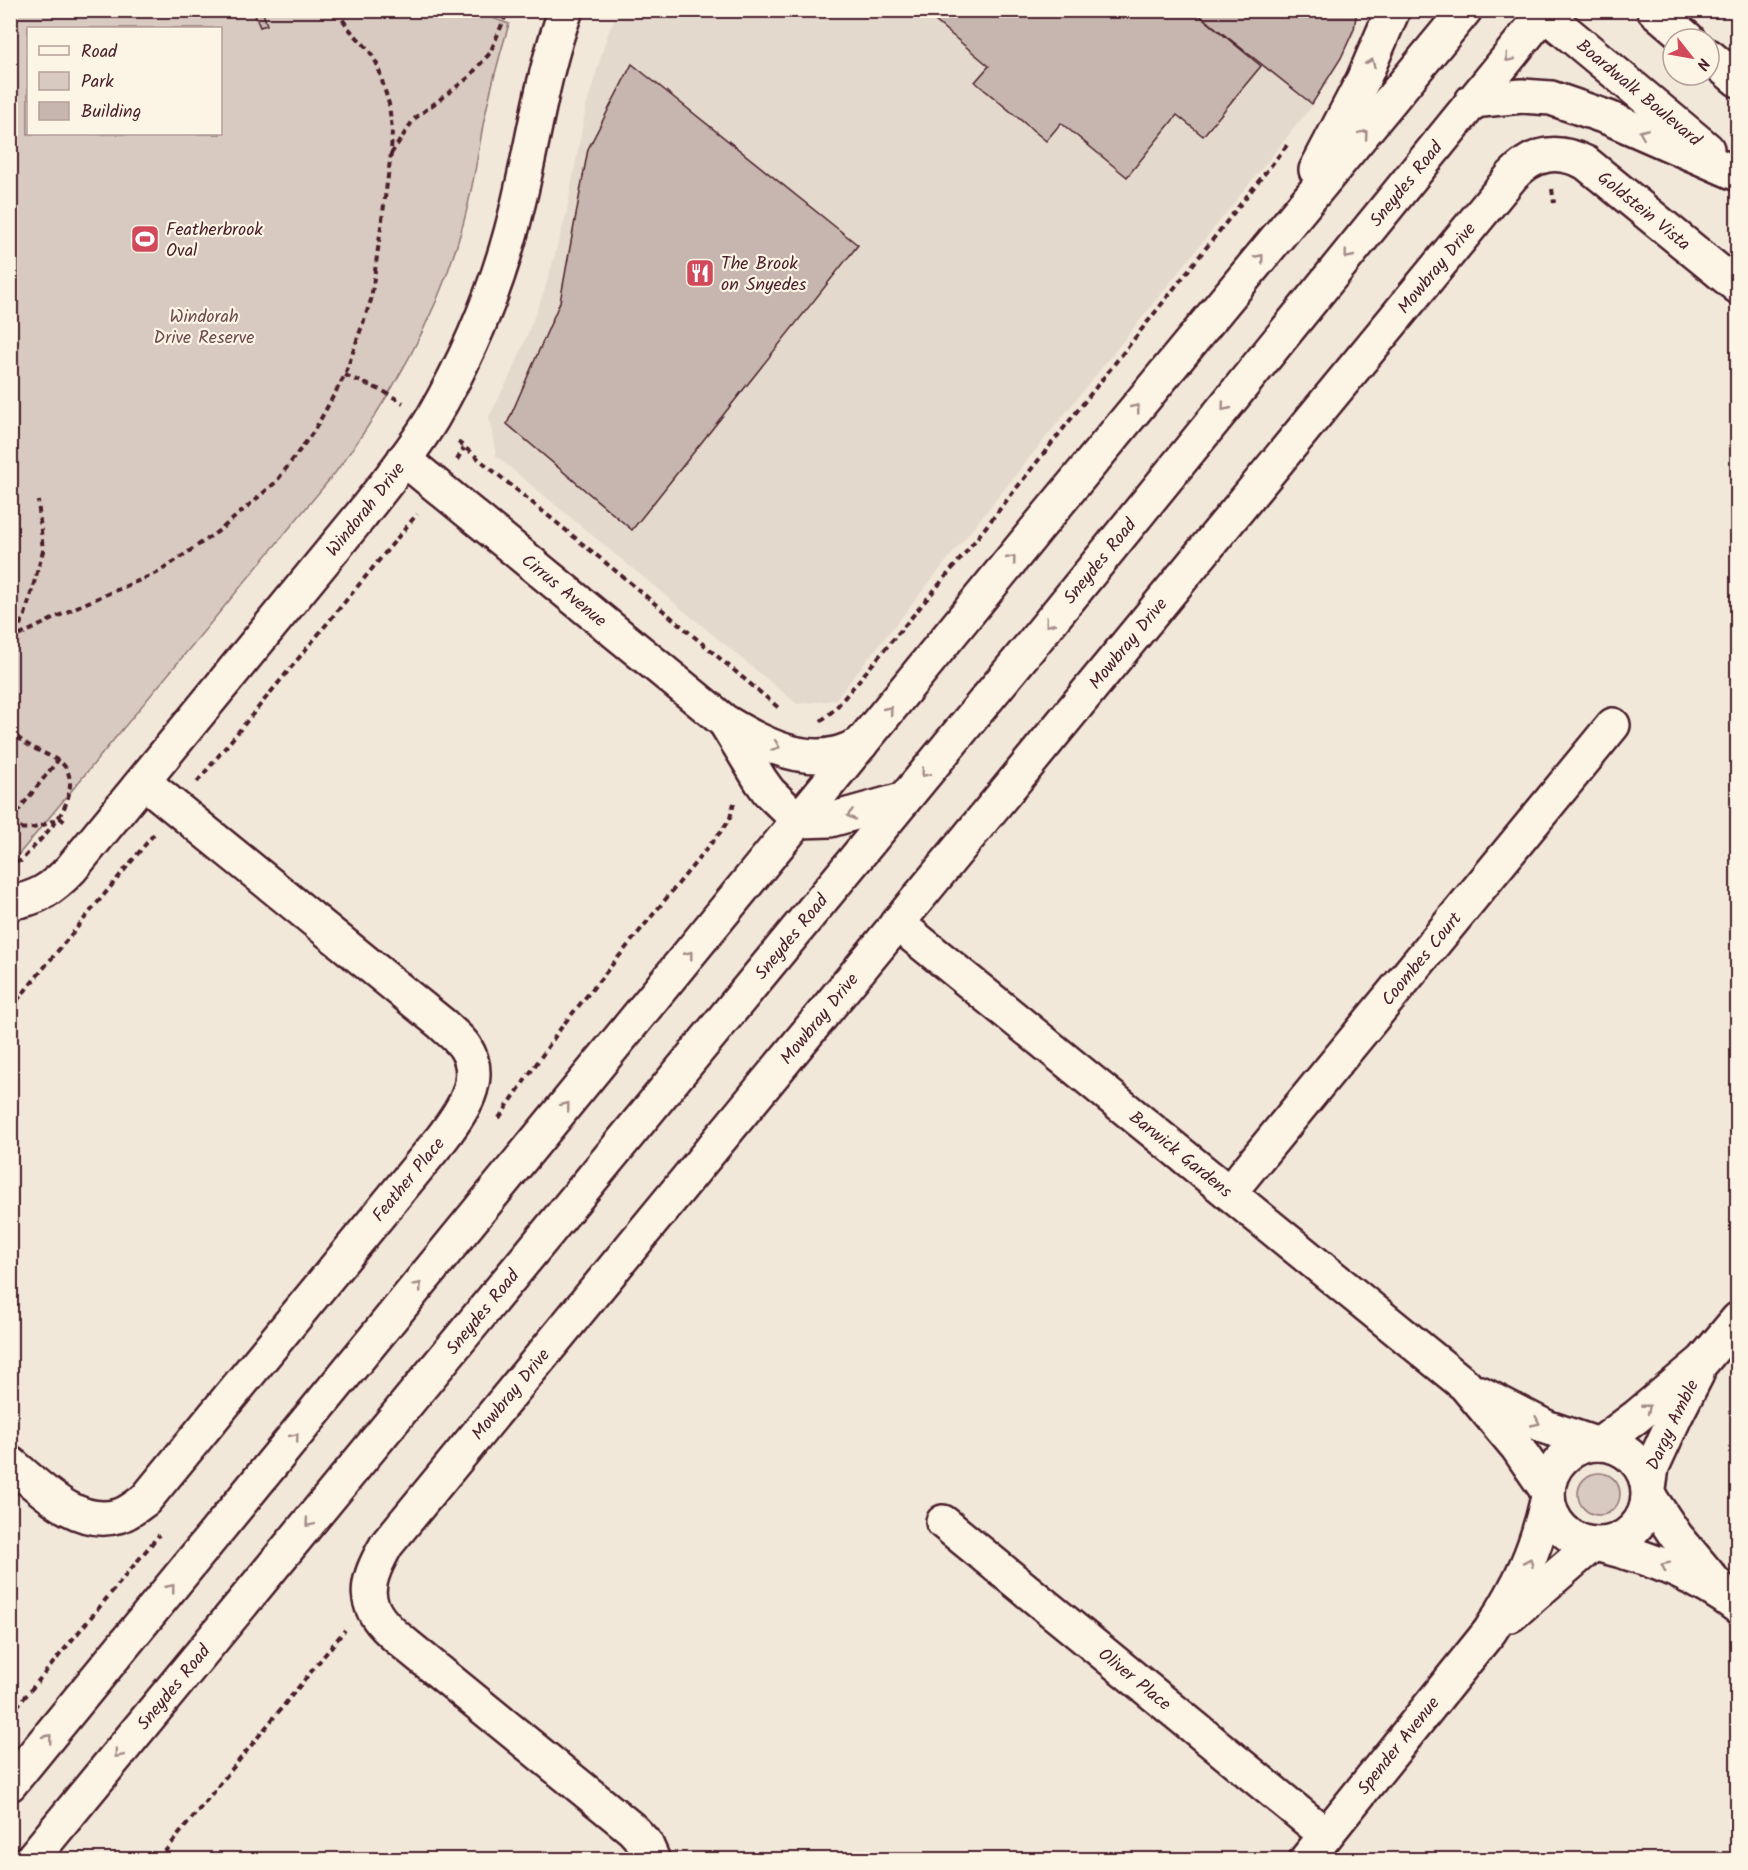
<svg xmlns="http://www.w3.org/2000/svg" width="1748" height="1870" font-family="Kalam,sans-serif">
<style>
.built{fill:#e4d9cd}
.green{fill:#d8cac0;stroke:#917476;stroke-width:1.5;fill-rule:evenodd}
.building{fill:#c7b6af;stroke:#4a1f2b;stroke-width:1.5}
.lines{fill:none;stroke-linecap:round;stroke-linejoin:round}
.street-casing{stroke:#4a1f2b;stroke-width:38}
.secondary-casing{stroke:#4a1f2b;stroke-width:38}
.path{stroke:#4a1f2b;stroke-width:4;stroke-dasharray:6 4.5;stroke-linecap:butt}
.street{stroke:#fcf5e5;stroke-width:33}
.secondary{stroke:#fcf5e5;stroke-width:33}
.oneway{stroke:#a38a88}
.labels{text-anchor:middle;stroke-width:4.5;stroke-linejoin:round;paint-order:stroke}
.street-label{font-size:18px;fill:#4a1f2b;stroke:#fcf5e5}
.poi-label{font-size:18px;fill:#4a1f2b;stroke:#fcf5e5;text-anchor:start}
.park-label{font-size:18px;fill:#6e4a50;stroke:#fcf5e5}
</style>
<rect width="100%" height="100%" fill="#f1e8da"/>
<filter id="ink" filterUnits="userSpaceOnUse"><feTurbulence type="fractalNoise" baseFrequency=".0167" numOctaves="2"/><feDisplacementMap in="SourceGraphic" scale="12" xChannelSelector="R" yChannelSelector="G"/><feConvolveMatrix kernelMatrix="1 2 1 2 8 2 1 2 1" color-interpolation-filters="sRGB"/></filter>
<g filter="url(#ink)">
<polygon class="built" points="618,11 1358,11 1355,33 1312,106 835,700 797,704 496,456 489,417 515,366 545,289 566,215 586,107 607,36"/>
<g class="green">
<path d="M471,10L509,24C499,57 490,91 483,125C477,160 472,194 462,228C437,318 391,398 335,473L19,854L11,855L10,11ZM28,28H220V134H28Z"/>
<circle cx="1599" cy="1494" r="21"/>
</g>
<g class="building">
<polygon points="262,10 267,25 260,27 254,13"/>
<polygon points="922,10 1193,10 1261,66 1203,136 1177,115 1127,177 1061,123 1046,141 975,82 989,66"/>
<polygon points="1193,10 1357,10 1354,29 1341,58 1312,104"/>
<polygon points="632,64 858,245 632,530 507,424 560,302 588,149"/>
</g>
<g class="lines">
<g class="street-casing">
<g id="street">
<path id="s1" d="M404,459L724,721C755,740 797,763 835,754C844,752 853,748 861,744"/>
<polyline points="725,722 761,781 769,792 799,821"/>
<path id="s2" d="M897,923L1465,1385L1517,1447L1548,1492"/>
<path id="s3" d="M1229,1193L1613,725"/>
<polyline points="1480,1393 1546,1427 1596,1444"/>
<circle cx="1598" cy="1494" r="50"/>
<polyline points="1600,1444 1636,1417 1703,1361 1738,1319"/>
<path id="s4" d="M10,1463C40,1487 76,1528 118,1516C129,1513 138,1505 146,1499L442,1138C461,1113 486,1079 465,1047C460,1039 449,1031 442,1024L144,782"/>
<path id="s5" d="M1649,1489L1652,1467L1675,1417L1697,1374"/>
<polyline points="1649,1496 1676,1536 1717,1585"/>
<path id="s6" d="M943,1522L1326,1835"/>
<path d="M1599,1545C1648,1557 1698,1576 1738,1607"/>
<polyline points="1511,1615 1593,1544"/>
<path id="s7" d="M653,1860L646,1844L632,1829L399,1639C360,1607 363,1585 387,1544L1512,176C1534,152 1558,149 1586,163L1738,287"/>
<path id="s8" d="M1306,1860L1490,1631C1520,1585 1536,1551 1548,1497"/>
</g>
</g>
<g class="secondary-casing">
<g id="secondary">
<path id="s9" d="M1540,10L1707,149"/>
<polyline points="1654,10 1688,39"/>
<polyline points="1709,56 1738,80"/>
<polyline points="1472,101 1522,96 1551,98 1609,118 1735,173"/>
<polyline points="1316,170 1363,80 1393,10"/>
<polyline points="799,821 830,820 902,800"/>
<path id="s10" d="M10,902C37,900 54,887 71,869L362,514C386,483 412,452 432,419C472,350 503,273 520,196C535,133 543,71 566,10"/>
<polyline points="10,1784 1039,526 1465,10"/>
<path id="s11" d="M31,1860L1033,643L1547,10"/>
</g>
</g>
<g class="path">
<polyline points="1727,10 1738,20"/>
<polyline points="391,154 414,119 468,78 490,53 508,10"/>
<polyline points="1552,189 1554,203"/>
<polyline points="345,375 383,391 403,403"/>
<polyline points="458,442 628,581 780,709"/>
<polyline points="457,460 464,448"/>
<polyline points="10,640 79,606 159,572 220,530 276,482 314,431 345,375 371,300 391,154 392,130 389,104 377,64 369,50 350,30 336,10"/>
<polyline points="10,644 25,615 43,551 38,501"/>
<polyline points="821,721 835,709 962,557 1288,144"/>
<path d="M10,729C23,746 40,750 57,760C78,771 70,802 58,818C48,833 33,847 21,861L10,862"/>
<polyline points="197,782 417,514"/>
<polyline points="10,821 58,760"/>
<path d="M10,826C29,832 42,827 59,817L66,823"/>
<polyline points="10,1009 154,834"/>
<polyline points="499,1118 563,1025 722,830 730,818 734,803"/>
<polyline points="10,1715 159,1535"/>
<polyline points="158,1860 345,1630"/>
</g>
<use href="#street" class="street"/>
<use href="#secondary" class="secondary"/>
</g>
<defs><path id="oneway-chevron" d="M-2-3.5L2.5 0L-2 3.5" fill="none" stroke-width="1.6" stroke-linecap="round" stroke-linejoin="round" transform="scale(1.5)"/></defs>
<g class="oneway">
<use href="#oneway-chevron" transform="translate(1509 58) rotate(130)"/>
<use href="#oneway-chevron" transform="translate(1371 63) rotate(-66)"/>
<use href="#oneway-chevron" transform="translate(1643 133) rotate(-157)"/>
<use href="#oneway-chevron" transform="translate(1364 134) rotate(-50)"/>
<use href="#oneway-chevron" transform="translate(1348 255) rotate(129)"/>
<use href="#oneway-chevron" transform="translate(1260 258) rotate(-51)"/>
<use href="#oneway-chevron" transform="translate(1225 407) rotate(129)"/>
<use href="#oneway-chevron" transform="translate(1136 408) rotate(-51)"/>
<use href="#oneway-chevron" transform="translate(1012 559) rotate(-51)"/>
<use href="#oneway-chevron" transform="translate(1049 623) rotate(129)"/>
<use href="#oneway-chevron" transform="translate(889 710) rotate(-51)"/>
<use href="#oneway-chevron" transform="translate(776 746) rotate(21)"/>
<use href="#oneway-chevron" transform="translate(925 773) rotate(130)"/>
<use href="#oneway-chevron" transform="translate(851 815) rotate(166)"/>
<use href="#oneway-chevron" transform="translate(689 955) rotate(-51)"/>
<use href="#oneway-chevron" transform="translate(566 1106) rotate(-51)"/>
<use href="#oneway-chevron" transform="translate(418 1286) rotate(-51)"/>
<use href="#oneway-chevron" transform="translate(1647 1408) rotate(-39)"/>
<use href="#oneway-chevron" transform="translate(1536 1422) rotate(25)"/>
<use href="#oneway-chevron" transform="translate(295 1437) rotate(-51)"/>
<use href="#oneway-chevron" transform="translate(309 1523) rotate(130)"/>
<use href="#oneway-chevron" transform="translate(1529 1562) rotate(-66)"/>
<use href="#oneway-chevron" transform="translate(1665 1566) rotate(-154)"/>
<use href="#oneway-chevron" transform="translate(171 1588) rotate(-51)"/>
<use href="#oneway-chevron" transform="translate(48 1738) rotate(-51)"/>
<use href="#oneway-chevron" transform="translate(118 1754) rotate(130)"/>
</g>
</g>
<defs>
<g id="stadium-square" transform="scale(1.5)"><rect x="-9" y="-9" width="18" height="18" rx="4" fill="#d1495b" stroke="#fcf5e5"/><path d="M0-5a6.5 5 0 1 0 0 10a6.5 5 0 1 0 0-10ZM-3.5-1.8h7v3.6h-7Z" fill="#fff"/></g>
<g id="restaurant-square" transform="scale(1.5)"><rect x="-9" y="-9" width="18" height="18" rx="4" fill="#d1495b" stroke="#fcf5e5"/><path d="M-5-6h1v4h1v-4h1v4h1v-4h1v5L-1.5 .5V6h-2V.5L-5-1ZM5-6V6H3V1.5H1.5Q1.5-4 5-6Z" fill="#fff"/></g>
</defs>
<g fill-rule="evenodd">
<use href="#stadium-square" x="145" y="239"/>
<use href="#restaurant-square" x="700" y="273"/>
</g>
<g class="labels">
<g class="street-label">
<text dy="6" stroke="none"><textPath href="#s9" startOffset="129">Boardwalk Boulevard</textPath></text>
<text dy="6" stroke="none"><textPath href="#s11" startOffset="2168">Sneydes Road</textPath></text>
<text dy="6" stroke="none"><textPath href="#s7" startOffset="2376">Goldstein Vista</textPath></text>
<text dy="6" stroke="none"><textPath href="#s7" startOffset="2100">Mowbray Drive</textPath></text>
<text dy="6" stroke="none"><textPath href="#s10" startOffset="536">Windorah Drive</textPath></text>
<text dy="6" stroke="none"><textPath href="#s11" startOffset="1682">Sneydes Road</textPath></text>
<text dy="6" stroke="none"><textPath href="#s1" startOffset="207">Cirrus Avenue</textPath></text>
<text dy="6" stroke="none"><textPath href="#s7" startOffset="1614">Mowbray Drive</textPath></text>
<text dy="6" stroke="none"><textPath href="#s11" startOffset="1196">Sneydes Road</textPath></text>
<text dy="6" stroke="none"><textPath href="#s3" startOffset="303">Coombes Court</textPath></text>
<text dy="6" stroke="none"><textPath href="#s7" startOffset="1128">Mowbray Drive</textPath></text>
<text dy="6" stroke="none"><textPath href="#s2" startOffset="366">Barwick Gardens</textPath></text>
<text dy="6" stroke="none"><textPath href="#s4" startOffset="572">Feather Place</textPath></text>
<text dy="6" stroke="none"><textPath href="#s11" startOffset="710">Sneydes Road</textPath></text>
<text dy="6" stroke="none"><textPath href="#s7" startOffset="642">Mowbray Drive</textPath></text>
<text dy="6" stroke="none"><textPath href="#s5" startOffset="69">Dargy Amble</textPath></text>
<text dy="6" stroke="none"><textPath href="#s6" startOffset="248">Oliver Place</textPath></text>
<text dy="6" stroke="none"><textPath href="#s11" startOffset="224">Sneydes Road</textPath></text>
<text dy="6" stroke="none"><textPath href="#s8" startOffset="147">Spender Avenue</textPath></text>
</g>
<g class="poi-label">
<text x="166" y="235">Featherbrook<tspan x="166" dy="21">Oval</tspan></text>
<text x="721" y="269">The Brook<tspan x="721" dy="21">on Snyedes</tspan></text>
</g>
<g class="park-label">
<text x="204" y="322">Windorah<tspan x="204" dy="21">Drive Reserve</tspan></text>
</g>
</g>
<rect width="1748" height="1870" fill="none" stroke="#fcf5e5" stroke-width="36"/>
<rect x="18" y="18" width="1712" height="1834" fill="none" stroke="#4a1f2b" stroke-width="2" filter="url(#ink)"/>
<rect x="27" y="27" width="195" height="108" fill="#fcf5e5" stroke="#b59f9b" stroke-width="1.5"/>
<rect x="39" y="46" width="30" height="9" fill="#fcf5e5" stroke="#b59f9b" stroke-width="1.5"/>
<text x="81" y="57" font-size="18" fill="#4a1f2b">Road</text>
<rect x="39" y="72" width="30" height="18" fill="#d8cac0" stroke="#b59f9b" stroke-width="1.5"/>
<text x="81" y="87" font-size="18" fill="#4a1f2b">Park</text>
<rect x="39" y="102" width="30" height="18" fill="#c7b6af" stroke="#b59f9b" stroke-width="1.5"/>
<text x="81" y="117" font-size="18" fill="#4a1f2b">Building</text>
<g transform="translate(1691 57) rotate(121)"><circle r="28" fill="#fcf5e5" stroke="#b59f9b" stroke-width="1.5"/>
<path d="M0-4.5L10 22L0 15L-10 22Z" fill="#d1495b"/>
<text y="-9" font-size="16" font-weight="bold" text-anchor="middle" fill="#4a1f2b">N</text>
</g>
</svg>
